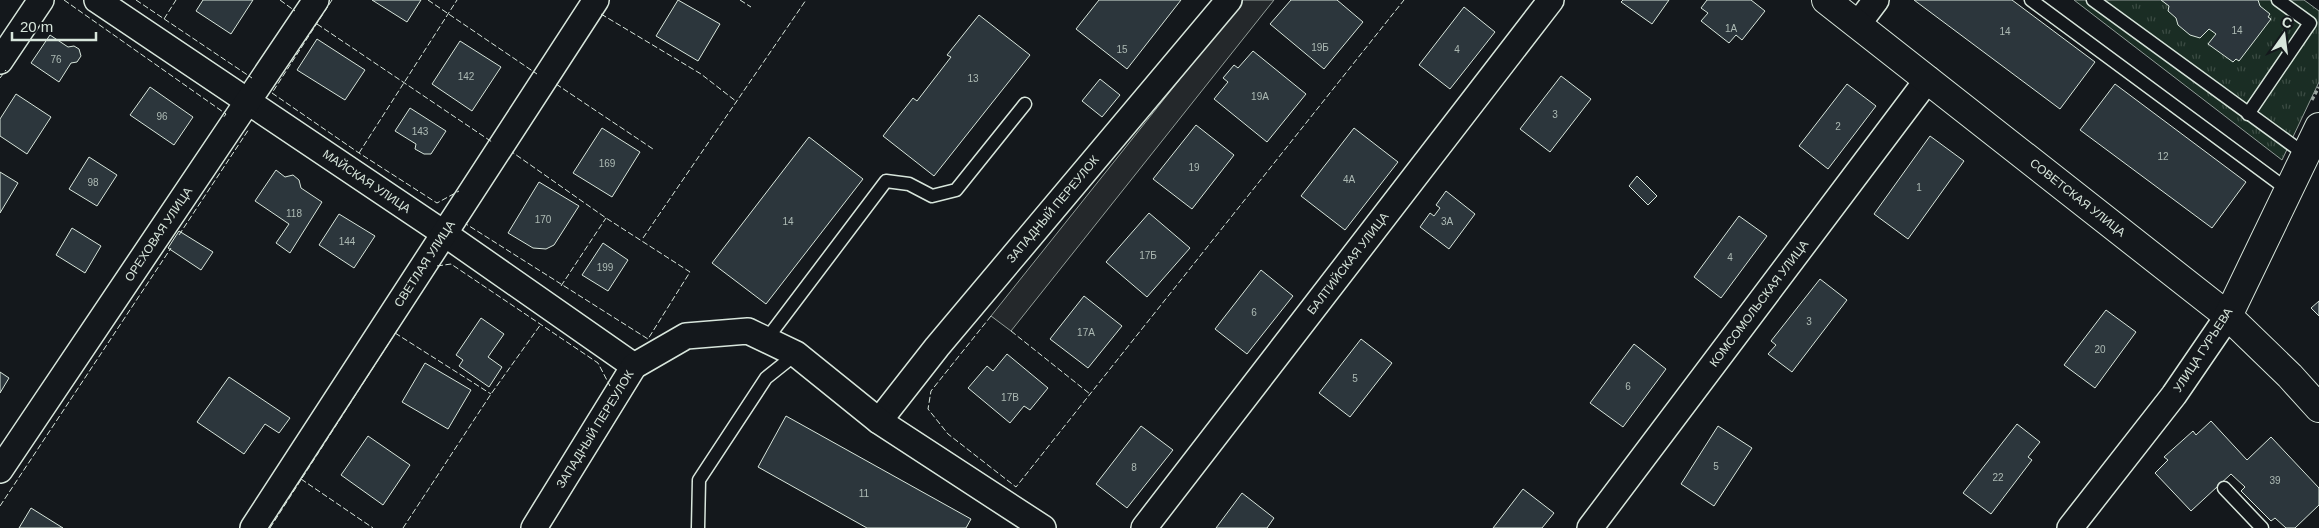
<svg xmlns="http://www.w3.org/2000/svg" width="2319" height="528" font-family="Helvetica,sans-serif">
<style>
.grass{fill:url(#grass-tufts);stroke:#939e99}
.parking{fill:#24282b;stroke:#939e99}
.building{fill:#2c363c;stroke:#d8e6dc}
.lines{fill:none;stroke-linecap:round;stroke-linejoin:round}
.service-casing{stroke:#d8e6dc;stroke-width:15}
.minor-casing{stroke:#d8e6dc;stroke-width:28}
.tertiary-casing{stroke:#d8e6dc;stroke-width:30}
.secondary-casing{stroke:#d8e6dc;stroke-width:30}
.path{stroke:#9da8a2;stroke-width:3;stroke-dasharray:4 2.5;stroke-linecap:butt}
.service{stroke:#14181c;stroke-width:12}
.minor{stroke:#14181c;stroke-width:25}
.tertiary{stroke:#14181c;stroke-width:28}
.secondary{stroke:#14181c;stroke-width:28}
.fence{stroke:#d8e6dc;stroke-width:1;stroke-dasharray:6 2.5;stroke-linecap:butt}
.labels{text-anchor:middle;stroke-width:4;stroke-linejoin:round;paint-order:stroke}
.number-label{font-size:10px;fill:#adbab4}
.street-label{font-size:12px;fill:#d8e6dc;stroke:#14181c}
</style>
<defs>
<pattern id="grass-tufts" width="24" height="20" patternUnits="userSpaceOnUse" patternTransform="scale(1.25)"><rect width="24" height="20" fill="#1a2d24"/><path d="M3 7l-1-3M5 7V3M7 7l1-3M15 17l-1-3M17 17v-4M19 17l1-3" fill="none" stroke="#3b4b43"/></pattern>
</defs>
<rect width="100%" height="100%" fill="#14181c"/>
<polygon class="grass" points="2074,0 2304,0 2319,11 2319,82 2282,160"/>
<polygon class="parking" points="1243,0 1274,0 1011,331 991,316"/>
<g class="building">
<polygon points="203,0 253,0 231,34 196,11"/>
<polygon points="372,0 421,0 407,22"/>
<polygon points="678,0 720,24 698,61 656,36"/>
<polygon points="1099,0 1181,0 1127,69 1076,29"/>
<polygon points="1291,0 1337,0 1363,22 1324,69 1270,24"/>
<polygon points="1623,0 1669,0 1652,24 1621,2"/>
<polygon points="1707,0 1751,0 1765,11 1742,40 1736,35 1729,43 1701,21 1708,13 1701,8"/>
<polygon points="1914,0 2012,0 2095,62 2060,109"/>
<polygon points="2161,0 2258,0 2260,6 2270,14 2268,17 2271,19 2239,61 2236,59 2233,62 2208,44 2216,34 2209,29 2200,38 2190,35 2178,25 2176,18 2168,11 2169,6"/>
<polygon points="1464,7 1495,32 1450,89 1419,65"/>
<polygon points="979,15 1030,55 934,176 883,136 913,98 917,101 951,57 947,55"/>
<polygon points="50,35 68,47 74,46 79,49 81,56 77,62 71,63 59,82 31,63"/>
<polygon points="317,39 365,70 345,100 297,70"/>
<polygon points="460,41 501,67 472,111 432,84"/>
<polygon points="1253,51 1306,94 1267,142 1214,99 1228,82 1223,78 1234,65 1238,68"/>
<polygon points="1561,76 1591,99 1550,152 1520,129"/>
<polygon points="1100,79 1120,95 1102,117 1082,101"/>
<polygon points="1847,84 1876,106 1828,169 1799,146"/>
<polygon points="2115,84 2246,182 2212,228 2080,130"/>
<polygon points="150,87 193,117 174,145 130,115"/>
<polygon points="16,94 51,117 27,154 0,136 0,119"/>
<polygon points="410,108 446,131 431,154 424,154 415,149 416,144 395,131"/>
<polygon points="1196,125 1234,155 1192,209 1153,179"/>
<polygon points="602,128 640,152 612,197 573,173"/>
<polygon points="1354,128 1398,162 1345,230 1301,196"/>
<polygon points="1930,136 1964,161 1908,239 1874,214"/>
<polygon points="809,137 863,179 766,304 712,263"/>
<polygon points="89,157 117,175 97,206 69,189"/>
<polygon points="276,170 285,177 293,175 299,180 301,188 322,202 290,253 276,243 289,224 255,201"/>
<polygon points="0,172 18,183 0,213"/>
<polygon points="1637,176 1657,196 1648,205 1629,186"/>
<polygon points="539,182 579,206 554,245 546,249 533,248 508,233"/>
<polygon points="1446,191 1475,214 1449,249 1420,227 1430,213 1434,216 1440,208 1436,205"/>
<polygon points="1149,213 1190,248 1147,297 1106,262"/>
<polygon points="339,214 375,236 354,268 319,245"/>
<polygon points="1739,216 1767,236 1721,298 1694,277"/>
<polygon points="72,228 101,246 85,273 56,255"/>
<polygon points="179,231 213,252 201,270 168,248"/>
<polygon points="603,243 628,260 608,291 582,275"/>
<polygon points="1261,270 1293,296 1247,354 1215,329"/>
<polygon points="1820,279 1847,300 1792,372 1768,354 1776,345 1771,341"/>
<polygon points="1084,296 1122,326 1088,368 1050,339"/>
<polygon points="2319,301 2319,316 2311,308"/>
<polygon points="2106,310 2136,332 2095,388 2064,365"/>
<polygon points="481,318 504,334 488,357 502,367 489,387 459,366 463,360 456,355"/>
<polygon points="1361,339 1392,363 1350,417 1319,393"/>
<polygon points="1634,344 1666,369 1623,427 1590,403"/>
<polygon points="1007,354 1048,388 1030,410 1024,406 1010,423 968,388 987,366 993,371"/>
<polygon points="425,363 471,390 448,429 402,402"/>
<polygon points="0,372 9,378 0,393"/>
<polygon points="229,377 290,418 279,433 265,424 244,454 197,422"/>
<polygon points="786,416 971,519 966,528 867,528 758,467"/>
<polygon points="2211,421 2247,460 2271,437 2319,488 2319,505 2295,528 2286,528 2275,518 2271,521 2241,491 2245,487 2231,474 2191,511 2155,473 2168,460 2164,457 2193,431 2196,435"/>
<polygon points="2017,424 2040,442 2028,457 2032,460 1991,514 1963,493"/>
<polygon points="1141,426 1173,450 1127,508 1096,484"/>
<polygon points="1718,426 1752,448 1714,506 1681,484"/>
<polygon points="368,436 410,465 383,505 341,475"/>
<polygon points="1523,489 1554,513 1542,528 1493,528"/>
<polygon points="1242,493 1274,518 1267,528 1216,528"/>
<polygon points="31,508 63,528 19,528"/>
</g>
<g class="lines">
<g class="service-casing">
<g id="service">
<polyline points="2031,0 2288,190"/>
<polyline points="2093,0 2306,155"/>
<polyline points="2248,114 2310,23 2278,0"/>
<polyline points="766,340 886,181 909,184 932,196 956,190 1025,104"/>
<polyline points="2224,488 2262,528"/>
<polyline points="698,528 699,480 766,378 796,354"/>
</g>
</g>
<g class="minor-casing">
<g id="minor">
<path id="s1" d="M97,0L445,234L634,366"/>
<polyline points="1858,24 1876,0"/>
<polyline points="0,61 41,0"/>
<path id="s2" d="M879,421L937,347L1229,0"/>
<path id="s3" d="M0,470L316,0"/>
<path id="s4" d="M253,528L596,0"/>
<path id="s5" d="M534,528L634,366L686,336L748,331L796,354L879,421L1043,528"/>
<path id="s6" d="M1144,528L1551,0"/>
<path id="s7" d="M1590,528L1928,79"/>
<polyline points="2070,528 2174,395 2228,316"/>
</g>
</g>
<g class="tertiary-casing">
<g id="tertiary">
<path id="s8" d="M1826,0L2228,316"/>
</g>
</g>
<g class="secondary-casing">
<polyline id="secondary" points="2319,127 2228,316 2290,376 2319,408"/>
</g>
<polyline class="path" points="2312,100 2319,87"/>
<use href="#service" class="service"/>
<use href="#minor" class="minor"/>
<use href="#tertiary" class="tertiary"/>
<use href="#secondary" class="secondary"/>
<g class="fence">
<polyline points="64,0 226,114 223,118"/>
<polyline points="136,0 252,78"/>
<polyline points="280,0 295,11"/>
<polyline points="332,0 272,93 359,153 437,203 459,191"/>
<polyline points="428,0 537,74"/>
<polyline points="740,0 751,7"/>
<polyline points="601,14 701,74 737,102"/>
<polyline points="164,19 176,0"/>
<polyline points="317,24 492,142"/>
<polyline points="0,78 6,70"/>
<polyline points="556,84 653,149"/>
<polyline points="359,153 457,0"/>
<polyline points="468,221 466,224 648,339 690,272 606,218 512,152"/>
<polyline points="179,235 249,129"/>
<polyline points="643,238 806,0"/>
<polyline points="437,266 451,264 598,363 610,386"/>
<polyline points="561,286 606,218"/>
<polyline points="991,316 931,391 928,409 948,434 1016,487 1404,0"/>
<polyline points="1011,331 1090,394"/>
<polyline points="395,333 491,394"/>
<polyline points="301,479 373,528"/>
<polyline points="0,506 171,248"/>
<polyline points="270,528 398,329"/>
<polyline points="403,528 491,394 541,324"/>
</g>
</g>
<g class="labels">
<g class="number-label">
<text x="1731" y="32">1А</text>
<text x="2237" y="34">14</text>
<text x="2005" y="35">14</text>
<text x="1320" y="51">19Б</text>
<text x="1122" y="53">15</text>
<text x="1457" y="53">4</text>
<text x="56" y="63">76</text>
<text x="466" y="80">142</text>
<text x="973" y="82">13</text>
<text x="1260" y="100">19А</text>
<text x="1555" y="118">3</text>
<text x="162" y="120">96</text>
<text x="1838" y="130">2</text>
<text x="420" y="135">143</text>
<text x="2163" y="160">12</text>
<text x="607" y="167">169</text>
<text x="1194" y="171">19</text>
<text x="1349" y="183">4А</text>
<text x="93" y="186">98</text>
<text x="1919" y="191">1</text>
<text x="294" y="217">118</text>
<text x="543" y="223">170</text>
<text x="788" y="225">14</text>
<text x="1447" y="225">3А</text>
<text x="347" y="245">144</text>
<text x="1148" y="259">17Б</text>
<text x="1730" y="261">4</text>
<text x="605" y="271">199</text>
<text x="1254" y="316">6</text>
<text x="1809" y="325">3</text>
<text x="1086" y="336">17А</text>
<text x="2100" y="353">20</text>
<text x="1355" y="382">5</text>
<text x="1628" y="390">6</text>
<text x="1010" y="401">17В</text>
<text x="1716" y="470">5</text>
<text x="1134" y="471">8</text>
<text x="1998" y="481">22</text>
<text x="2275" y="484">39</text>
<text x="864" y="497">11</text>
</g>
<g class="street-label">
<text dy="4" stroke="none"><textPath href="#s1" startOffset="325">МАЙСКАЯ УЛИЦА</textPath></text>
<text dy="4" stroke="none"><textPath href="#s8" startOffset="320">СОВЕТСКАЯ УЛИЦА</textPath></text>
<text dy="4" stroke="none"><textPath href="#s2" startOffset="274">ЗАПАДНЫЙ ПЕРЕУЛОК</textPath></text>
<text dy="4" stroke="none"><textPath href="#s3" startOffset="284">ОРЕХОВАЯ УЛИЦА</textPath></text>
<text dy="4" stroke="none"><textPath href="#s4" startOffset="315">СВЕТЛАЯ УЛИЦА</textPath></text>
<text dy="4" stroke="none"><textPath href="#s6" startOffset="334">БАЛТИЙСКАЯ УЛИЦА</textPath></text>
<text dy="4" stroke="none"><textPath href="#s7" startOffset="281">КОМСОМОЛЬСКАЯ УЛИЦА</textPath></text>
<text transform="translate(2203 350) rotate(-57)" y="4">УЛИЦА ГУРЬЕВА</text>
<text dy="4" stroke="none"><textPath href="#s5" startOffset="116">ЗАПАДНЫЙ ПЕРЕУЛОК</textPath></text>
</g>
</g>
<g transform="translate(2284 35) rotate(14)" stroke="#14181c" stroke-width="4" paint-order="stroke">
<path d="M0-4L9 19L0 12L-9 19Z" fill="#d8e6dc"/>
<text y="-8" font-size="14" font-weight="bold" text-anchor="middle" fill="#d8e6dc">С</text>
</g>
<path d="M12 32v8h84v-8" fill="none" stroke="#d8e6dc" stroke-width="2.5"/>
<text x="20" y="32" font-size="15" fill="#d8e6dc" stroke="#14181c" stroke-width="4" paint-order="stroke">20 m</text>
</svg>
